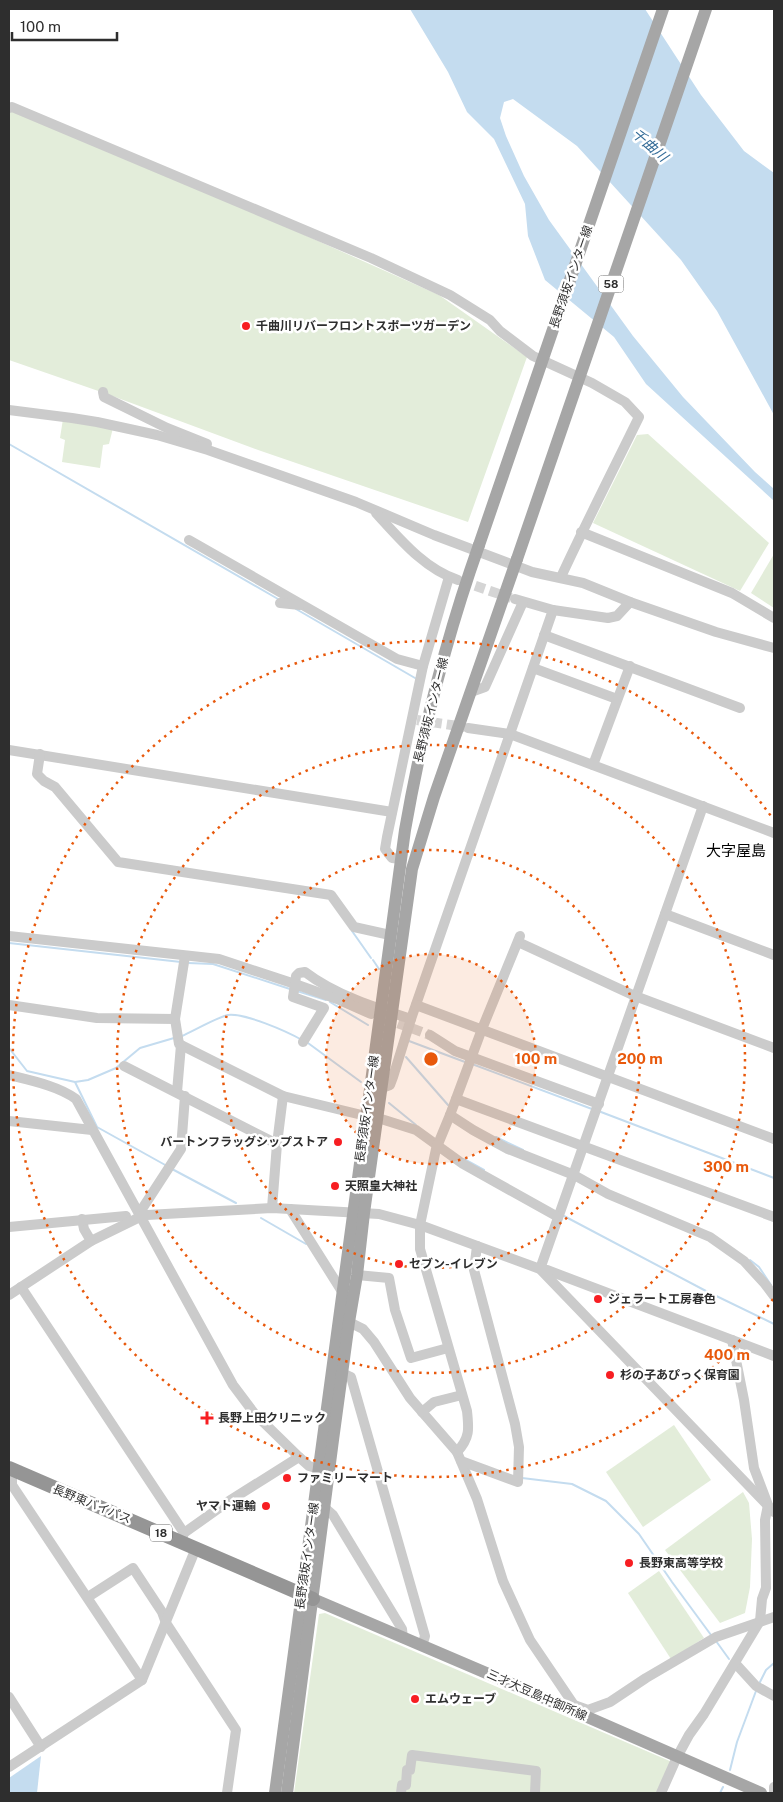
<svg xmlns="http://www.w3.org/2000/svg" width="783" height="1802" font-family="'Public Sans','Noto Sans JP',sans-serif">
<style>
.green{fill:#e3edda}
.water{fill:#c4dcef}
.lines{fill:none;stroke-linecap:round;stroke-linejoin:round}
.stream{stroke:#c4dcef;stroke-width:2}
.minor-tunnel{stroke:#d5d5d5;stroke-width:10;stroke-dasharray:10 5;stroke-linecap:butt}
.minor{stroke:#cbcbcb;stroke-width:10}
.major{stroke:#a6a6a6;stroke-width:12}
.highway{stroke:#959595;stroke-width:14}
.major-bridge{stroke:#a6a6a6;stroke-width:12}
.ring{fill:none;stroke:#e8590c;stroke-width:2.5;stroke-dasharray:2.5 5}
.poi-dot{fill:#f71e22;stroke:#fff;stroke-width:2}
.labels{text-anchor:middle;stroke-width:5;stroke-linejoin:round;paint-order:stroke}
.shield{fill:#fff;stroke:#6d6d6d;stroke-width:1}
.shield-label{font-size:11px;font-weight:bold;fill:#2e2e2e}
.street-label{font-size:12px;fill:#2e2e2e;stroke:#fff}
.poi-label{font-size:12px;font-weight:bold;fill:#2e2e2e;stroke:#fff;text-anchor:start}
.water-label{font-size:14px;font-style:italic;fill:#346c98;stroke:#fff}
.quarter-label{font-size:15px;fill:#000;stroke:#fff}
.centre{fill:#e8590c;stroke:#fff;stroke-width:2.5}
.ring-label{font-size:15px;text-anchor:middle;font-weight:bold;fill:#e8590c;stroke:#fff;stroke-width:5;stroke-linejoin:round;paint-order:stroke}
</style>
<rect width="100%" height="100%" fill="#fff"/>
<g class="green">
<polygon points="13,111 289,228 439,295 527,357 468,522 261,451 107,394 9,360 9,112"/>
<polygon points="63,419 113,428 109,444 103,445 100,468 62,462 65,440 60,438"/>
<polygon points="648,434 769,543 740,591 593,523 637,435"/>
<polygon points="774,554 774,608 751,593"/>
<polygon points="674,1425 711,1480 643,1527 606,1472"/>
<polygon points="743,1492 749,1503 752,1539 750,1587 745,1613 720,1623 665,1550"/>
<polygon points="659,1571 704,1638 671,1659 628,1593"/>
<polygon points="325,1613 672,1762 658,1793 294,1793 319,1614"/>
</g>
<g class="water">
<polygon points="410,9 645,9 701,95 744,151 774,173 774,415 717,311 681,260 577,146 513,99 504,102 500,118 506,136 524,176 549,220 633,336 683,397 755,472 774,489 774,501 646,384 614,337 545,280 528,236 525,204 494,139 467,112 448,72"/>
<polygon points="41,1756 37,1793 9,1793 9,1778"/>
</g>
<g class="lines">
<g class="stream">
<polyline points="9,444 278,599"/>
<polyline points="296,609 415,678"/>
<polyline points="352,931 371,958"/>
<polyline points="9,943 181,962"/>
<polyline points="373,960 379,969"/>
<polyline points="188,963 213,964 290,989"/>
<polyline points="297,991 326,1000"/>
<polyline points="330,1002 368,1025"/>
<path d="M182,1036C193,1031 218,1017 228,1015C245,1013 286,1031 302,1040"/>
<polyline points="409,1041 465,1062"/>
<polyline points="308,1043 361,1082"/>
<polyline points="9,1048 27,1071 75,1082 97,1127 167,1166"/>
<polyline points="406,1057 448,1105"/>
<polyline points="472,1064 592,1109"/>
<polyline points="75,1082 88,1080 116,1068 140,1048 174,1038"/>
<polyline points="389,1103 416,1125"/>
<polyline points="601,1112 774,1178"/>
<polyline points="496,1137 523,1150"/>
<polyline points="464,1159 484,1170"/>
<polyline points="172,1169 236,1203"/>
<polyline points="564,1216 706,1291 774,1324"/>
<polyline points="261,1218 306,1244"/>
<polyline points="750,1260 759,1267 771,1285"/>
<polyline points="522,1478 572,1484 606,1501 639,1534 672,1582 711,1635"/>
<polyline points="716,1641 729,1659"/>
<polyline points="760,1682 766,1670 774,1663"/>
<polyline points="730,1770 737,1742 756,1691"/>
<polyline points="720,1793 723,1787"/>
</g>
<g class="minor-tunnel">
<polyline points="461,581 511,598"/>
<polyline points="417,720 465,727"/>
<polyline points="384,1018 430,1035"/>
</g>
<g class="minor">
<path d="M9,108L12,107L371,258L450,295L490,320L500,331L533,356L592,383L625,402L639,417C613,470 586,523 561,577"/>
<polyline points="103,392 104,397 167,428 207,444"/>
<polyline points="9,410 72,418 97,422 157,435 208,450 356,502 434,535 532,572 583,583 630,602 716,632 774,648"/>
<path d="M376,513C399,538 424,569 458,580"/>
<polyline points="581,532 732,593 774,618"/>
<polyline points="189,540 397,659 423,666"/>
<polyline points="515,599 553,610 608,618 617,616 630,602"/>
<polyline points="280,603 300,605"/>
<polyline points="544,635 740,708"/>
<polyline points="533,668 617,699"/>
<polyline points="471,692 485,687 523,602"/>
<polyline points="468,728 510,734 774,833"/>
<polyline points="9,750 392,812"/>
<polyline points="40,754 37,774 44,781 55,787 118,862 331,895 354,927 390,935"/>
<polyline points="593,765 630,666"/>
<polyline points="703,806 540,1269 547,1270 774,1356"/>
<polyline points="401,859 392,858 385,849 387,837 423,666 449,577"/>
<polyline points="665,914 774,955"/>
<path d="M9,936L219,959L295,984L296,976L299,973L305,972C335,995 376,1008 411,1019L553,610"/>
<polyline points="518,942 635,996 774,1048"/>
<polyline points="185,956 175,1019 179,1044 283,1096 366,1116"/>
<polyline points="9,1005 97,1018 175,1019"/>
<polyline points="416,1005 774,1139"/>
<polyline points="430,1035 455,1051 599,1104"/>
<polyline points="303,1042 324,1008 293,997 295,984 337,999 371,1014"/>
<polyline points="124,1066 277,1144"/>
<path d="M9,1075C29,1080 59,1086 76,1099L233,1385L254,1413L299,1457L309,1466L319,1469"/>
<polyline points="382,1088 390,1085 393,1077 411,1019"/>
<polyline points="177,1092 181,1045"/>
<polyline points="456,1099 774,1217"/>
<polyline points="450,1115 473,1130 508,1149 574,1175 608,1194 710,1237 744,1261 765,1284 774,1296"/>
<polyline points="378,1118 416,1130 463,1164 558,1217"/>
<polyline points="9,1121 92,1130"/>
<polyline points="272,1208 277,1144 283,1096"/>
<polyline points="142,1209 181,1149 185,1096"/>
<polyline points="290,1209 343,1293"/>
<polyline points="82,1219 84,1229 91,1241"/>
<polyline points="9,1227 126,1216"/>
<polyline points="357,1275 389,1278 395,1310 411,1358 448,1348"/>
<polyline points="21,1287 184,1533"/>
<polyline points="9,1295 91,1241 140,1217 147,1215 272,1208 379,1214 420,1225 540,1269 774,1512"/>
<polyline points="349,1322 363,1329 374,1342 410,1398 457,1452 477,1499 503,1581 530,1640 574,1705 573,1711"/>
<polyline points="342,1373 351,1377 425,1636 422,1646"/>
<polyline points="422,1412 434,1402 462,1395"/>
<path d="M457,1452C470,1438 469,1429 467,1411L420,1249V1225L436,1149L450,1115L482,1029L520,936"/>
<polyline points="461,1461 518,1482 519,1447 515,1424 474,1270 477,1246"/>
<polyline points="12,1469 12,1485 142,1680"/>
<polyline points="325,1508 333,1515 402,1629 403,1638"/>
<polyline points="182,1539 184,1533 229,1501 299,1457"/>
<polyline points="88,1597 133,1568 162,1612 166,1623 236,1730 227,1793"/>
<polyline points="735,1663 756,1686 774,1696"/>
<polyline points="9,1697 41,1747"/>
<polyline points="574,1705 588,1710 610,1702 646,1678 716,1637 774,1617"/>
<polyline points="9,1767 142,1680 196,1548"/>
<polyline points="401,1793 402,1785 406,1785 407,1770 410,1770 412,1755 536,1771 535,1793"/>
<polyline points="661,1793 677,1757 689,1735 704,1714 760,1621 762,1599 766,1588 765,1520 768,1505 754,1468 744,1400 732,1340"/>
<polyline points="774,1793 774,1787"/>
</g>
<g class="major">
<polyline points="313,1599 505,1681 761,1793"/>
<path d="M275,1793L405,830C422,733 446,638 479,545"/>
<polyline points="287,1793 333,1440 349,1322 357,1275 364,1213 412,869 434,797 517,559"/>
</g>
<polyline class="highway" points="9,1468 313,1599"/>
<g class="major-bridge">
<polyline points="479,545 663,9"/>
<polyline points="517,559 706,9"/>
</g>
</g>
<circle cx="431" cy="1059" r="105" fill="#e8590c" fill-opacity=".12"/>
<g class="ring">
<circle cx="431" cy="1059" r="105"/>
<circle cx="431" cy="1059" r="209"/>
<circle cx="431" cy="1059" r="314"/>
<path d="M773 1299A418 418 0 1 1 773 819"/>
</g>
<g class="poi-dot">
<circle cx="246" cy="326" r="5"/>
<circle cx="338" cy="1142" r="5"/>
<circle cx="335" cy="1186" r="5"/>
<circle cx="399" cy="1264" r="5"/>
<circle cx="598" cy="1299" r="5"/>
<circle cx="610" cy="1375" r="5"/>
<path d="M204.5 1410.5h5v5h5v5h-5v5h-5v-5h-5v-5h5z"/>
<circle cx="287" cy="1478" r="5"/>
<circle cx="266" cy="1506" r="5"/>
<circle cx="629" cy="1563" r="5"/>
<circle cx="415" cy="1699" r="5"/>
</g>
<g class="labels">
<g class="shield">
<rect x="598.5" y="275.5" width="25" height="17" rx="4"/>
<rect x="150" y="1524.5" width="22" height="17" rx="4"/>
</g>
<g class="shield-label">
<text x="611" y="288">58</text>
<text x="161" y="1537">18</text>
</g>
<g class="street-label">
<text transform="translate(571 277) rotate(-71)" y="4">長野須坂インター線</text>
<text transform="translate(431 710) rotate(-76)" y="4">長野須坂インター線</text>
<text transform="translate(367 1109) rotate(-82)" y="4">長野須坂インター線</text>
<text transform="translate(92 1504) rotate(22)" y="4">長野東バイパス</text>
<text transform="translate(307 1556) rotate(-82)" y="4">長野須坂インター線</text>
<text transform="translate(537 1695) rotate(24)" y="4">三才大豆島中御所線</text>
</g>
<g class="poi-label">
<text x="256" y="330">千曲川リバーフロントスポーツガーデン</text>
<text x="328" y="1146" text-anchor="end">バートンフラッグシップストア</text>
<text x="345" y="1190">天照皇大神社</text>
<text x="409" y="1268">セブン-イレブン</text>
<text x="608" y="1303">ジェラート工房春色</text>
<text x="620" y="1379">杉の子あぴっく保育園</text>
<text x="218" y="1422">長野上田クリニック</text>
<text x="297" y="1482">ファミリーマート</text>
<text x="256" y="1510" text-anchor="end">ヤマト運輸</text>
<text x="639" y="1567">長野東高等学校</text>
<text x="425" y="1703">エムウェーブ</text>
</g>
<g class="water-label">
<text transform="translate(650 145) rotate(41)" y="5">千曲川</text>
</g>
<g class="quarter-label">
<text x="736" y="856">大字屋島</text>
</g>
</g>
<circle cx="431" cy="1059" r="8" class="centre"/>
<g class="ring-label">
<text x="536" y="1064">100 m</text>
<text x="640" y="1064">200 m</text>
<text x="726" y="1172">300 m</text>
<text x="727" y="1360">400 m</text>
</g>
<rect width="783" height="1802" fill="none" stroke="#2e2e2e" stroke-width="20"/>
<path d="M12 32v8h105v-8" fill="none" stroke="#2e2e2e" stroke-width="2.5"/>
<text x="20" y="32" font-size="15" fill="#2e2e2e" stroke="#ffffff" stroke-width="4" paint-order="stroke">100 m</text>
</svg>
